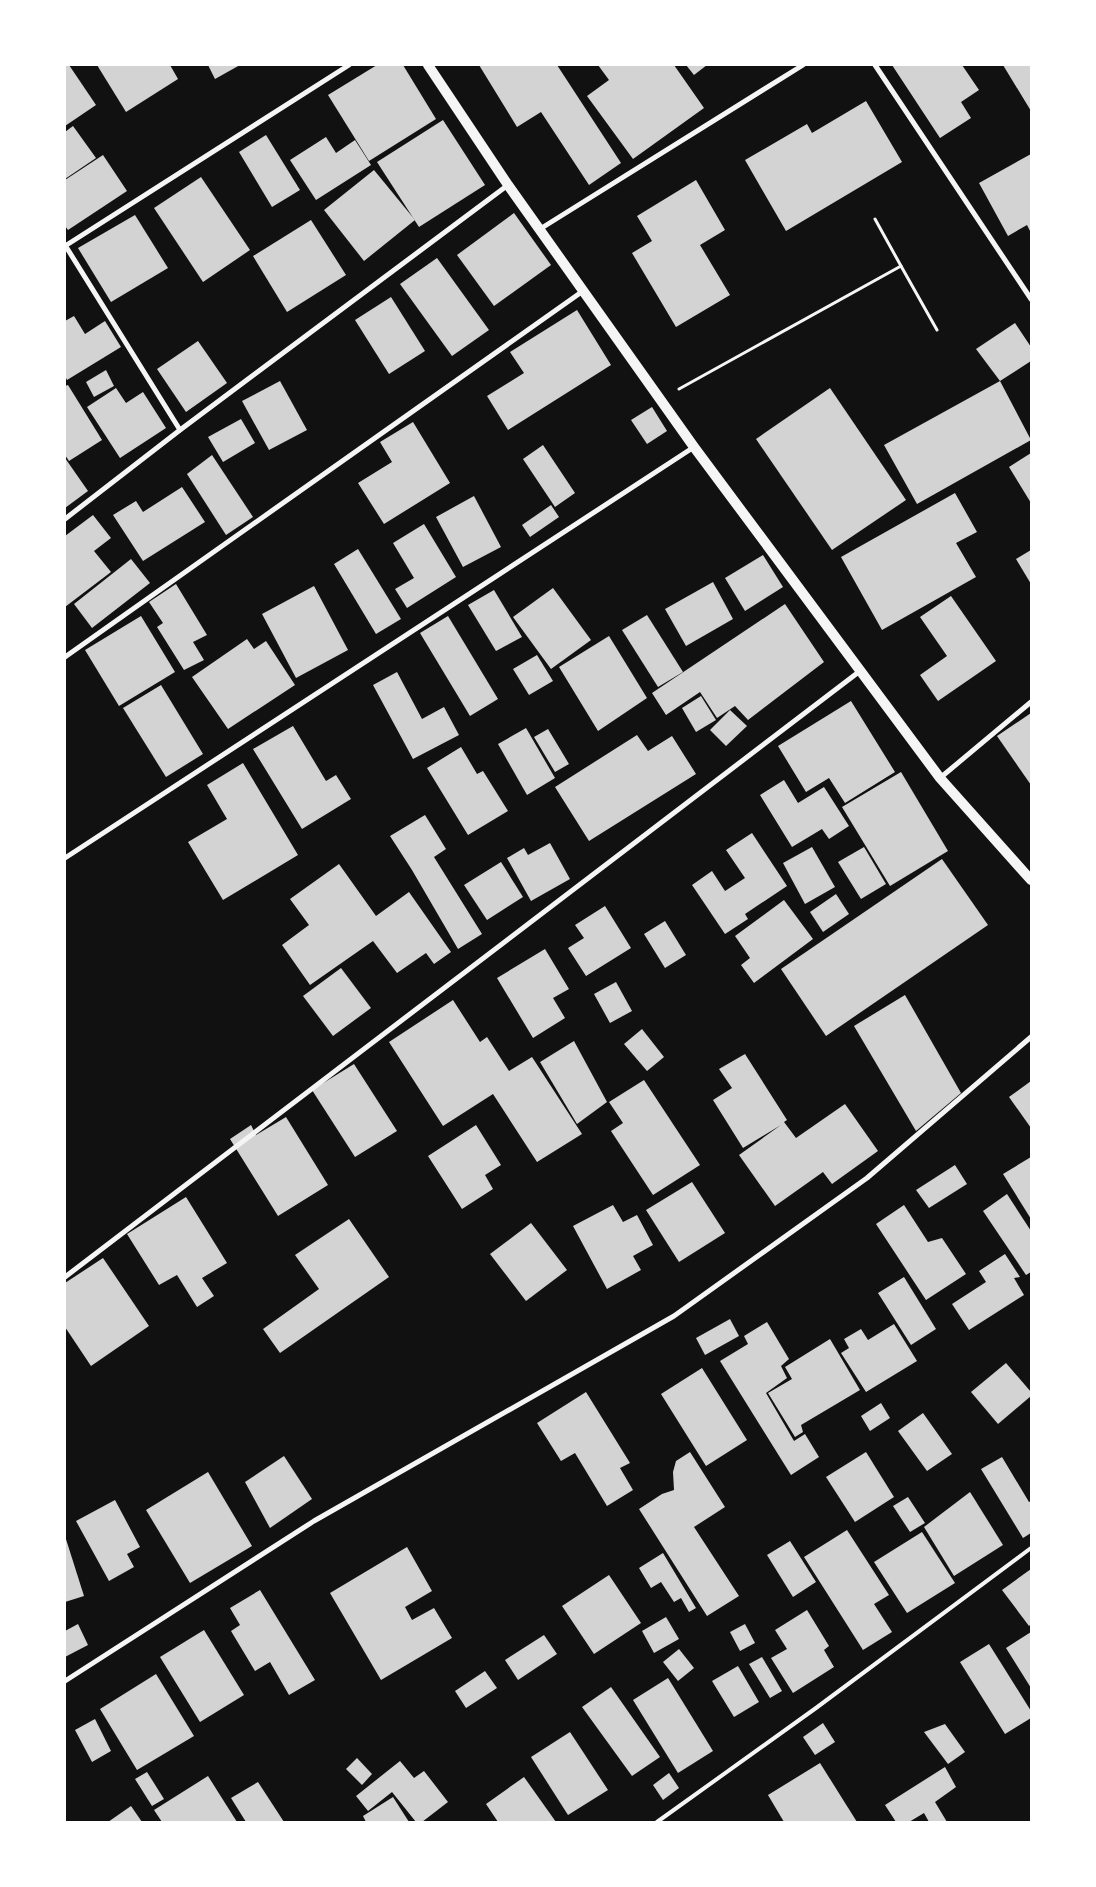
<svg xmlns="http://www.w3.org/2000/svg" width="1096" height="1887" font-family="Commissioner,sans-serif">
<style>
.building{fill:#d3d3d3}
.lines{fill:none;stroke-linecap:round;stroke-linejoin:round}
.path{stroke:#f5f5f5;stroke-width:3}
.service{stroke:#f5f5f5;stroke-width:4}
.minor{stroke:#f5f5f5;stroke-width:5}
.secondary{stroke:#f5f5f5;stroke-width:10}
</style>
<rect width="100%" height="100%" fill="#111"/>
<g class="building">
<polygon points="65,65 69,65 96,105 65,126"/>
<polygon points="97,65 170,65 178,79 126,112"/>
<polygon points="208,65 240,65 215,79"/>
<polygon points="377,65 403,65 436,119 369,161 328,95"/>
<polygon points="479,65 557,65 621,163 589,185 541,112 517,127"/>
<polygon points="598,65 674,65 704,108 633,159 587,96 609,80"/>
<polygon points="686,65 707,65 694,75"/>
<polygon points="892,65 962,65 979,90 961,102 971,118 940,138"/>
<polygon points="1003,65 1031,65 1031,111"/>
<polygon points="866,101 902,162 786,231 745,160 807,124 812,133"/>
<polygon points="443,120 485,185 419,227 377,162"/>
<polygon points="73,126 96,158 65,179 65,132"/>
<polygon points="266,135 300,190 272,207 239,152"/>
<polygon points="326,137 336,153 355,140 371,165 316,200 290,160"/>
<polygon points="1031,154 1031,233 1027,225 1008,236 979,183"/>
<polygon points="103,155 127,191 68,230 65,226 65,180"/>
<polygon points="374,170 415,220 364,261 324,210"/>
<polygon points="201,177 250,250 203,282 154,208"/>
<polygon points="696,180 725,230 700,245 730,295 676,327 632,253 652,241 637,216"/>
<polygon points="514,213 551,265 494,306 457,255"/>
<polygon points="135,215 168,268 111,302 78,248"/>
<polygon points="311,220 346,275 287,312 253,256"/>
<polygon points="437,258 489,330 452,356 400,284"/>
<polygon points="391,297 425,351 389,374 355,320"/>
<polygon points="577,310 611,365 508,430 487,396 524,373 510,352"/>
<polygon points="74,316 85,334 105,321 121,347 67,380 65,376 65,321"/>
<polygon points="1015,323 1031,347 1031,361 1000,381 1031,440 917,504 884,445 1000,381 976,349"/>
<polygon points="198,341 227,383 186,412 157,369"/>
<polygon points="106,370 114,386 94,397 86,382"/>
<polygon points="280,381 307,430 269,450 242,401"/>
<polygon points="68,385 102,440 69,461 65,455 65,386"/>
<polygon points="116,388 126,403 143,392 166,428 120,458 87,407"/>
<polygon points="830,388 906,500 832,550 756,439"/>
<polygon points="652,407 667,431 647,444 631,420"/>
<polygon points="241,419 255,443 223,462 208,437"/>
<polygon points="413,422 450,483 384,524 358,483 392,462 380,442"/>
<polygon points="543,445 575,493 555,507 523,459"/>
<polygon points="1031,453 1031,503 1009,467"/>
<polygon points="212,455 253,517 226,535 187,474"/>
<polygon points="65,458 88,491 65,508"/>
<polygon points="182,487 205,522 143,561 113,515 136,501 143,512"/>
<polygon points="955,493 977,532 956,543 976,577 882,630 841,557"/>
<polygon points="474,496 501,547 463,567 436,517"/>
<polygon points="551,505 559,517 530,537 522,525"/>
<polygon points="93,515 111,538 94,551 111,572 65,607 65,536"/>
<polygon points="424,524 456,577 407,608 395,589 414,578 393,543"/>
<polygon points="358,549 401,619 376,634 334,564"/>
<polygon points="1031,550 1031,584 1016,559"/>
<polygon points="763,555 783,587 745,611 725,578"/>
<polygon points="131,559 150,583 92,628 74,604"/>
<polygon points="713,582 733,619 686,646 665,609"/>
<polygon points="176,584 207,635 193,642 204,660 184,670 157,627 163,623 149,602"/>
<polygon points="314,586 348,650 296,678 262,614"/>
<polygon points="553,588 591,640 551,669 513,617"/>
<polygon points="494,590 522,637 496,651 468,605"/>
<polygon points="951,596 996,661 938,701 920,675 947,656 920,617"/>
<polygon points="785,604 824,662 748,720 735,706 717,718 700,692 666,715 652,693"/>
<polygon points="647,615 683,672 658,687 622,630"/>
<polygon points="141,616 175,672 119,706 85,650"/>
<polygon points="448,616 498,699 470,716 420,633"/>
<polygon points="609,636 647,698 598,731 559,667"/>
<polygon points="247,639 254,649 266,641 295,685 228,729 192,677"/>
<polygon points="537,655 553,681 529,695 513,669"/>
<polygon points="397,672 422,719 444,707 459,735 413,759 373,685"/>
<polygon points="161,685 203,754 166,777 123,708"/>
<polygon points="701,696 716,720 696,732 682,708"/>
<polygon points="851,701 895,772 845,803 829,778 806,792 778,746"/>
<polygon points="730,710 747,726 726,746 710,730"/>
<polygon points="1031,713 1031,785 997,736"/>
<polygon points="293,726 326,781 336,775 351,799 302,829 253,749"/>
<polygon points="526,728 555,778 527,795 498,744"/>
<polygon points="548,729 569,764 555,772 534,737"/>
<polygon points="637,735 648,751 672,736 696,774 589,841 555,787"/>
<polygon points="461,747 477,774 483,771 508,811 468,835 427,768"/>
<polygon points="243,763 298,855 223,900 188,842 227,819 207,785"/>
<polygon points="901,772 948,851 890,886 842,807"/>
<polygon points="784,780 798,803 824,787 849,826 829,839 822,829 792,847 760,795"/>
<polygon points="425,815 446,849 434,857 482,934 458,949 412,870 390,836"/>
<polygon points="752,833 787,886 745,914 748,919 725,934 692,885 712,871 725,891 745,878 726,850"/>
<polygon points="550,843 570,879 531,901 507,858 524,848 528,855"/>
<polygon points="812,847 835,887 805,904 783,863"/>
<polygon points="864,847 886,884 861,899 838,862"/>
<polygon points="942,859 988,925 826,1036 781,969"/>
<polygon points="501,862 523,897 487,920 464,885"/>
<polygon points="339,864 376,916 409,892 451,952 434,964 426,953 397,973 373,941 310,985 282,945 309,925 290,899"/>
<polygon points="836,894 849,914 823,932 810,912"/>
<polygon points="784,900 813,939 754,983 741,965 750,958 735,936"/>
<polygon points="605,906 631,948 586,976 568,948 584,938 575,925"/>
<polygon points="665,921 686,955 665,968 644,934"/>
<polygon points="545,949 569,989 553,998 565,1018 533,1038 497,978"/>
<polygon points="341,968 371,1008 333,1036 303,996"/>
<polygon points="616,982 632,1011 610,1023 594,994"/>
<polygon points="905,995 961,1093 916,1131 854,1026"/>
<polygon points="453,1000 480,1042 487,1037 509,1071 532,1057 582,1134 537,1162 493,1094 443,1126 389,1042"/>
<polygon points="642,1029 664,1057 647,1071 624,1044"/>
<polygon points="574,1041 607,1102 577,1124 540,1062"/>
<polygon points="745,1054 787,1120 784,1122 796,1138 845,1104 878,1151 832,1184 823,1172 775,1206 739,1155 781,1125 743,1148 713,1100 732,1088 719,1069"/>
<polygon points="354,1064 397,1131 355,1157 312,1090"/>
<polygon points="644,1080 700,1165 653,1195 611,1131 623,1123 609,1102"/>
<polygon points="1031,1081 1031,1128 1009,1097"/>
<polygon points="286,1117 328,1185 278,1216 230,1139 251,1125 256,1135"/>
<polygon points="476,1125 501,1165 485,1175 493,1189 462,1209 428,1156"/>
<polygon points="1031,1157 1031,1219 1003,1174"/>
<polygon points="955,1165 967,1184 929,1208 916,1190"/>
<polygon points="692,1182 725,1233 679,1262 646,1210"/>
<polygon points="1007,1194 1031,1231 1031,1272 1026,1275 983,1211"/>
<polygon points="186,1197 227,1263 202,1278 214,1296 197,1307 177,1275 159,1285 127,1234"/>
<polygon points="613,1205 623,1222 637,1215 653,1245 633,1256 641,1270 607,1289 573,1226"/>
<polygon points="904,1205 928,1242 942,1238 966,1274 926,1300 876,1224"/>
<polygon points="349,1219 389,1277 280,1353 263,1329 319,1289 295,1255"/>
<polygon points="531,1223 567,1270 526,1301 490,1254"/>
<polygon points="1005,1254 1020,1277 1014,1278 1024,1295 969,1330 952,1304 986,1282 979,1271"/>
<polygon points="103,1258 149,1326 91,1366 65,1327 65,1283"/>
<polygon points="904,1277 936,1329 911,1345 878,1293"/>
<polygon points="730,1319 739,1336 705,1355 696,1338"/>
<polygon points="767,1322 789,1359 781,1366 787,1378 766,1393 794,1441 805,1434 819,1457 791,1475 720,1361 748,1344 744,1336"/>
<polygon points="894,1324 917,1361 866,1392 841,1353 849,1348 844,1339 861,1329 868,1340"/>
<polygon points="830,1339 860,1390 801,1425 803,1432 795,1437 768,1393 792,1379 785,1367"/>
<polygon points="1006,1363 1031,1392 1031,1396 998,1424 971,1392"/>
<polygon points="702,1368 747,1440 706,1466 661,1394"/>
<polygon points="586,1392 630,1463 620,1468 633,1490 607,1506 575,1453 561,1461 537,1423"/>
<polygon points="881,1403 890,1418 870,1431 861,1416"/>
<polygon points="923,1413 952,1454 927,1471 898,1431"/>
<polygon points="690,1452 725,1507 694,1527 739,1596 707,1616 639,1509 662,1494 674,1490 673,1472 676,1461"/>
<polygon points="866,1452 894,1497 855,1522 826,1477"/>
<polygon points="284,1456 312,1499 270,1528 245,1482"/>
<polygon points="1002,1457 1029,1502 1031,1501 1031,1533 1023,1538 981,1469"/>
<polygon points="208,1472 252,1546 190,1583 146,1510"/>
<polygon points="970,1492 1003,1545 954,1576 924,1527"/>
<polygon points="908,1497 925,1523 910,1532 893,1506"/>
<polygon points="115,1500 140,1547 127,1554 134,1567 109,1581 76,1521"/>
<polygon points="847,1530 889,1595 874,1604 892,1632 863,1650 804,1557"/>
<polygon points="922,1532 955,1583 907,1613 874,1562"/>
<polygon points="65,1536 84,1596 65,1602"/>
<polygon points="790,1541 816,1582 793,1597 767,1555"/>
<polygon points="407,1547 432,1591 405,1607 412,1620 434,1608 452,1638 381,1680 330,1593"/>
<polygon points="663,1553 696,1608 689,1612 681,1598 674,1602 661,1582 651,1588 639,1568"/>
<polygon points="1031,1569 1031,1624 1029,1626 1002,1590"/>
<polygon points="609,1575 641,1623 594,1654 562,1606"/>
<polygon points="260,1590 315,1680 289,1695 270,1662 255,1671 231,1631 240,1625 230,1608"/>
<polygon points="807,1610 829,1646 824,1650 834,1667 793,1693 771,1658 787,1649 775,1630"/>
<polygon points="666,1617 679,1639 654,1653 642,1631"/>
<polygon points="78,1624 88,1645 65,1657 65,1631"/>
<polygon points="745,1624 755,1643 740,1651 730,1632"/>
<polygon points="204,1630 244,1695 200,1722 160,1657"/>
<polygon points="1031,1632 1031,1688 1006,1648"/>
<polygon points="544,1635 557,1654 518,1680 505,1660"/>
<polygon points="989,1644 1031,1711 1031,1718 1005,1734 960,1662"/>
<polygon points="679,1649 694,1668 678,1681 663,1662"/>
<polygon points="762,1657 782,1691 770,1698 749,1664"/>
<polygon points="738,1666 759,1702 734,1717 712,1681"/>
<polygon points="485,1671 497,1688 466,1708 455,1691"/>
<polygon points="156,1674 194,1736 137,1770 100,1709"/>
<polygon points="668,1678 713,1751 678,1773 633,1700"/>
<polygon points="611,1687 660,1757 632,1776 582,1707"/>
<polygon points="95,1719 111,1751 92,1762 75,1730"/>
<polygon points="823,1723 835,1742 815,1755 803,1737"/>
<polygon points="945,1724 965,1752 948,1764 924,1732"/>
<polygon points="570,1732 608,1790 568,1815 531,1757"/>
<polygon points="357,1758 372,1774 362,1785 346,1769"/>
<polygon points="400,1761 414,1778 424,1771 448,1802 422,1822 416,1822 392,1792 368,1811 356,1796"/>
<polygon points="820,1763 857,1822 784,1822 768,1795"/>
<polygon points="945,1767 956,1787 935,1802 947,1822 929,1822 924,1813 909,1822 896,1822 885,1805"/>
<polygon points="147,1772 164,1799 152,1806 135,1779"/>
<polygon points="669,1773 679,1788 663,1800 653,1785"/>
<polygon points="208,1776 237,1822 162,1822 154,1810"/>
<polygon points="524,1777 556,1822 498,1822 486,1804"/>
<polygon points="258,1782 284,1822 246,1822 231,1798"/>
<polygon points="393,1797 409,1822 366,1822 363,1816"/>
<polygon points="131,1806 142,1822 108,1822"/>
</g>
<g class="lines">
<g class="path">
<polyline points="875,219 901,266"/>
<polyline points="679,389 901,266 937,330"/>
</g>
<polyline class="service" points="657,1822 816,1708 1031,1548"/>
<g class="minor">
<polyline points="875,65 1031,299"/>
<polyline points="540,229 803,65"/>
<polyline points="65,245 180,430"/>
<polyline points="65,246 349,65"/>
<polyline points="65,519 180,430 508,185"/>
<polyline points="65,657 583,291"/>
<polyline points="940,778 1031,702"/>
<polyline points="65,858 694,447"/>
<polyline points="65,1277 860,671"/>
<polyline points="65,1681 314,1521 674,1316 867,1178 1031,1037"/>
</g>
<polyline class="secondary" points="428,65 508,185 694,447 940,778 1031,880"/>
</g>
<rect width="1096" height="1887" fill="none" stroke="#ffffff" stroke-width="132"/>
</svg>
